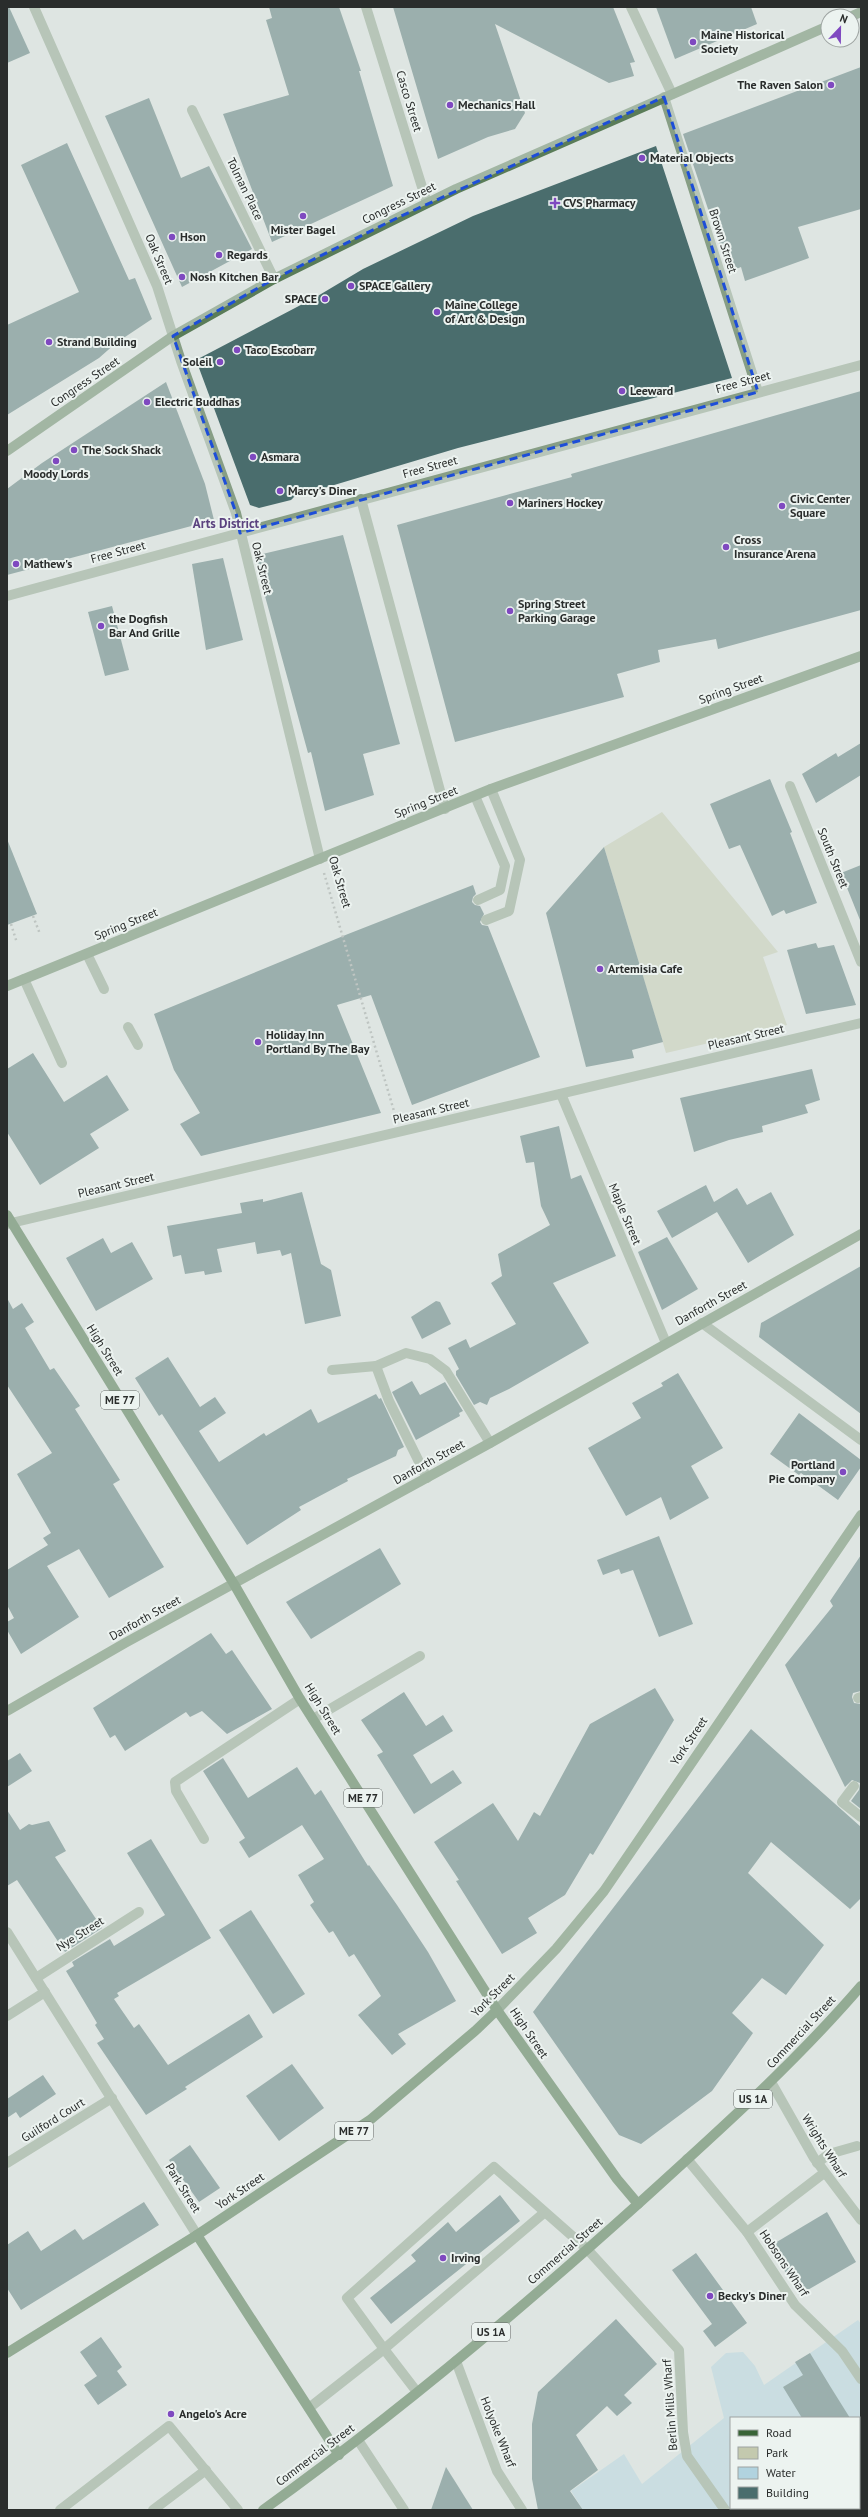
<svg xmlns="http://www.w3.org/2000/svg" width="868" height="2517" font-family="'PT Sans',sans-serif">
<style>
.green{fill:#c3c9ae}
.water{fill:#b1d3df;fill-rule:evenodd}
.building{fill:#4a6d6d}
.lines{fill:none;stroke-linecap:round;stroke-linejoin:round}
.path{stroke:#989d9b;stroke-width:2.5;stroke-dasharray:2 3;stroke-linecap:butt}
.lane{stroke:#879e85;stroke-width:10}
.street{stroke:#879e85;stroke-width:10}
.secondary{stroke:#5a7c58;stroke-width:10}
.primary{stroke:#396437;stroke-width:10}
.marked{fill:none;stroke:#1d4ed8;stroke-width:3;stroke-dasharray:8 5;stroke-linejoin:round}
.poi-dot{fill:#7f49c0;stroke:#ecf3f0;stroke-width:1.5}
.labels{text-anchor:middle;stroke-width:4;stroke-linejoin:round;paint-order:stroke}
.shield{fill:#ecf3f0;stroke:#646867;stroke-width:1}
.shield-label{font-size:11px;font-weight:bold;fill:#2a2d2c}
.poi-label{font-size:12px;font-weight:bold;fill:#2a2d2c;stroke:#ecf3f0;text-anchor:start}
.street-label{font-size:12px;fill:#2a2d2c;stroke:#ecf3f0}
.neighbourhood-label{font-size:13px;font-weight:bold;fill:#5b427f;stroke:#ecf3f0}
</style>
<rect width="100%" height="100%" fill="#dee5e2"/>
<polygon class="green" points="662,812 778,952 763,957 787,1025 666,1053 604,847"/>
<path class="water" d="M858,2320L861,2324V2510H583L571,2491L624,2454L642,2484L724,2418L711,2367L726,2353L743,2352L755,2366L764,2385ZM731,2418H859V2508H731Z"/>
<g class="building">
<polygon points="7,7 9,7 30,53 7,63"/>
<polygon points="269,7 339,7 361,71 359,71 393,186 272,242 223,114 289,95 266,20 272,18"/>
<polygon points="393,7 613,7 635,62 630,63 634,76 609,83 495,24 525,113 515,129 488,137 438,159"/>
<polygon points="656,7 751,7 757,24 675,59"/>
<polygon points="861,67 861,209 798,227 809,258 745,281 741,267 729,272 683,134"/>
<polygon points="149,98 181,178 209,166 252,249 182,287 105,116"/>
<polygon points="67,143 129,280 135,278 152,319 116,343 99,358 7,415 7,325 79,292 21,165"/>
<polygon points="656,146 732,378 458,448 294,497 291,500 259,508 250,505 196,360 316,297 363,269 473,216"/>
<polygon points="166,382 205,484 214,520 7,575 7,489 42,463"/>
<polygon points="861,391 861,610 718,649 716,639 658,650 660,662 617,674 624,697 455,742 397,525 572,477 571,474"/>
<polygon points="343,535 400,744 363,754 374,795 325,811 311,752 308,753 254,556"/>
<polygon points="223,558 243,640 206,650 192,564"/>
<polygon points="112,606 129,670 105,676 88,612"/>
<polygon points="861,743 861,775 816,803 802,774 836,753 838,757"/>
<polygon points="770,779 792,832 790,833 817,903 786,914 784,910 772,916 740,845 729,849 710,804"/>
<polygon points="7,839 37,914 7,925"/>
<polygon points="604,847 663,1042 632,1050 634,1058 586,1067 546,913"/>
<polygon points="861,865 861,920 860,920 841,873"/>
<polygon points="473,885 476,894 473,897 472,902 475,905 480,906 484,914 480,922 482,925 488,926 540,1057 412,1105 371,995 337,1005 381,1113 201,1156 180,1124 200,1113 174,1070 154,1014 348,934"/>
<polygon points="816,943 818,948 834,945 856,1005 806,1014 787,950"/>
<polygon points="33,1053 64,1102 107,1075 129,1110 90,1134 99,1148 40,1185 7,1132 7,1069"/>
<polygon points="812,1069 820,1100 805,1105 808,1113 762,1126 763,1132 729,1140 694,1152 680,1098"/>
<polygon points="559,1126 571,1179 581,1175 616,1256 553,1283 589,1343 509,1389 490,1398 487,1405 480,1402 474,1405 456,1375 456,1371 459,1369 448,1348 466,1339 470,1348 516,1324 491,1283 502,1276 498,1254 550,1225 541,1206 534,1162 526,1163 520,1136"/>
<polygon points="706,1185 714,1202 737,1188 747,1205 771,1192 794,1235 748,1263 717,1212 672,1238 657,1211"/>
<polygon points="302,1192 321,1264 331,1270 341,1316 305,1324 291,1253 282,1256 280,1250 257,1254 255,1242 217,1249 222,1272 205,1275 204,1271 185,1274 181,1255 173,1257 167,1226 242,1213 240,1203 263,1199 263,1202"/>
<polygon points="667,1237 698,1289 662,1310 638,1252"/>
<polygon points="103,1238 111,1253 132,1242 153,1279 96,1311 66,1258"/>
<polygon points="861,1266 861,1414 759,1337 761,1323"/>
<polygon points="7,1298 13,1309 22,1303 34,1322 25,1328 50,1370 54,1368 80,1406 75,1409 120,1480 113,1484 164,1567 109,1598 79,1549 47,1566 79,1617 21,1654 7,1630 7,1622 14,1618 7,1605 7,1570 48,1545 43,1538 51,1533 17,1474 52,1453 7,1385"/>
<polygon points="436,1301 440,1302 451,1324 422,1339 411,1317"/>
<polygon points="168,1357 200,1407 215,1397 226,1413 199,1431 219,1462 264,1433 266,1436 311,1409 318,1423 376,1394 379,1399 381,1398 404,1447 398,1450 396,1456 347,1479 348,1481 299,1507 301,1510 247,1545 162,1414 159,1416 135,1378"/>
<polygon points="678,1373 723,1448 691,1466 709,1498 670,1520 661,1497 626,1516 588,1448 641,1418 632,1403 663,1386 661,1383"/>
<polygon points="412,1381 420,1395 445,1382 463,1411 459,1413 460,1416 416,1440 392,1392"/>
<polygon points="799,1413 861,1460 861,1467 838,1500 801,1473 799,1475 770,1454"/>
<polygon points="659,1536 693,1624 659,1637 633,1570 621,1574 619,1569 603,1575 597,1560"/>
<polygon points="380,1548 401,1584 311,1639 286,1602"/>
<polygon points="861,1555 861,1691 853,1693 852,1697 854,1703 861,1704 861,1809 851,1801 859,1790 860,1783 852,1780 845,1787 785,1665 833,1606 830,1601"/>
<polygon points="211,1633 226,1654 232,1650 272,1709 227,1734 202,1711 190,1717 186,1712 125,1751 115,1735 110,1738 93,1708"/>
<polygon points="655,1688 674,1720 593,1855 590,1853 565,1895 528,1918 537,1933 502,1954 456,1881 459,1880 434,1842 493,1803 518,1841 534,1812 540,1816 590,1724"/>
<polygon points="404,1692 426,1726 443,1715 453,1731 413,1755 431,1784 453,1770 462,1783 414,1814 377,1755 383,1752 361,1720"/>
<polygon points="751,1729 861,1827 861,1898 850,1909 771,1842 748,1873 824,1945 786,1995 762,1978 732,2013 753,2033 712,2091 641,2144 619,2135 533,2012"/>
<polygon points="20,1753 32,1771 7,1787 7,1761"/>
<polygon points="223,1758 248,1798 297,1767 315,1795 321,1790 368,1866 369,1865 397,1905 428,1952 456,2001 398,2034 406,2044 392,2055 358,2015 381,1996 354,1954 349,1957 333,1931 329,1933 310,1905 314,1902 298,1875 324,1859 302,1825 249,1858 239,1842 245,1838 203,1771"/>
<polygon points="7,1810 20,1830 29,1824 32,1825 49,1821 66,1851 55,1857 102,1928 65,1952 17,1880 7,1886"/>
<polygon points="151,1839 211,1938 117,1993 119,1996 114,1999 134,2028 139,2024 168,2065 249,2014 263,2037 185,2087 187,2089 146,2115 97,2043 104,2039 95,2025 97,2023 66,1971 74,1966 72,1962 110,1939 114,1946 165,1915 127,1853"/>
<polygon points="251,1910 305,1994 273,2014 219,1930"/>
<polygon points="292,2064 324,2108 279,2141 246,2096"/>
<polygon points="43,2075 56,2094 20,2118 16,2112 7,2118 7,2099"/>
<polygon points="190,2145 220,2188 199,2202 169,2160"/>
<polygon points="500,2195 520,2221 391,2324 370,2298 416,2261 411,2255 448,2222 456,2232"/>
<polygon points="144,2202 159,2225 21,2310 7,2288 7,2245 28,2231 41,2251 75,2229 83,2240"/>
<polygon points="827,2212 856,2262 799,2295 770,2246"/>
<polygon points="696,2253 747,2323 715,2347 703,2331 712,2324 672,2270"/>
<polygon points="616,2319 657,2364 624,2395 632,2403 617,2416 607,2406 576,2435 598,2470 570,2491 583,2510 538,2510 532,2479 532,2424 538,2392"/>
<polygon points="101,2337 122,2367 117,2371 127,2385 98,2405 84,2385 97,2376 80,2352"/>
<polygon points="810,2353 830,2386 850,2418 802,2418 783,2387 803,2375 795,2362"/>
<polygon points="446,2467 473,2510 431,2510"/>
</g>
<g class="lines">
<g class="path">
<polyline points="324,873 396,1118"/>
<polyline points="33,916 40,934"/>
<polyline points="11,924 17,943"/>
</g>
<g class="lane">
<polyline points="192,110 274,279"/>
<polyline points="361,499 445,809"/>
<polyline points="475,796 505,866 500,890 478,900"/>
<polyline points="486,920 509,911 520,860 491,789"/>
<polyline points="87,954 104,989"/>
<polyline points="24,979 62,1063"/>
<polyline points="128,1027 138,1045"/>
<polyline points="376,1366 406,1353 430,1359 446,1371 490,1443"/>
<polyline points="332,1370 376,1366 389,1401 427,1478"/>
<polyline points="858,1698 861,1697"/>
<polyline points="854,1786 842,1802 861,1817"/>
<polyline points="204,1839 176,1791 175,1782 300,1699"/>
<polyline points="771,2082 814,2158 861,2220"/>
<polyline points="687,2159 747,2232 795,2305 842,2351 861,2379"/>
<polyline points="817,2163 829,2154 857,2146"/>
<polyline points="545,2212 384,2349 347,2298 494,2167 587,2249 679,2350 683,2432 687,2456 725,2510"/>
<polyline points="747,2232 824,2173"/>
<polyline points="456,2361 497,2471 522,2510"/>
<polyline points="309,2408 384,2349 417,2392"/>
<polyline points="358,2440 404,2510"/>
<polyline points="60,2510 169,2426 238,2510"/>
<polyline points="153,2510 206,2470"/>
</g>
<g class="street">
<polyline points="34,7 157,286 181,361 236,513 320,859"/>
<polyline points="366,7 427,203"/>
<polyline points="631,7 672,94"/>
<polyline points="664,97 758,392"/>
<polyline points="7,596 861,365"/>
<polyline points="790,786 861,962"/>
<polyline points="561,1094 666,1343"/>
<polyline points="7,1224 861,1023"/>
<polyline points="702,1323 861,1440"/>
<polyline points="313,1719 420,1656"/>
<polyline points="7,1932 197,2235"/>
<polyline points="36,1978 139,1912"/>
<polyline points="7,2016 45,1992"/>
<polyline points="7,2163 112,2098"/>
</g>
<g class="secondary">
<polyline points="852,16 861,12"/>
<polyline points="7,451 173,336 274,279 456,189 828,26"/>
<polyline points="7,986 491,789 861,656"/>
<polyline points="7,1711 125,1643 490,1443 861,1234"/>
<polyline points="497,2010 556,1949 604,1891 861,1515"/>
</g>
<g class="primary">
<polyline points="7,1215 234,1584 300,1699 497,2010 617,2179 638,2204"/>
<polyline points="197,2235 339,2455"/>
<polyline points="7,2353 197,2235 370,2120 475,2031 497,2010"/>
<path d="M263,2510C394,2416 518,2312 638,2204C715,2134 793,2065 861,1986"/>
</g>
</g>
<path d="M0 0H868V2517H0ZM664,97L758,392L240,533L236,513L173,336L274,279L399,217Z" fill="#dee5e2" fill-opacity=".55" fill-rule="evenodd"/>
<path class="marked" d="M664,97L758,392L240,533L236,513L173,336L274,279L399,217Z"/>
<g class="poi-dot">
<circle cx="693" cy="42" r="4"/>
<circle cx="831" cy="85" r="4"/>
<circle cx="450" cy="105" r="4"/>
<circle cx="642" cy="158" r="4"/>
<path d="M553 197h4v4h4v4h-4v4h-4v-4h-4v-4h4z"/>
<circle cx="303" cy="216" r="4"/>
<circle cx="172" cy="237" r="4"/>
<circle cx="219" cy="255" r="4"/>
<circle cx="182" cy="277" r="4"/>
<circle cx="351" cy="286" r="4"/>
<circle cx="325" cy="299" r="4"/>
<circle cx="437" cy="312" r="4"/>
<circle cx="49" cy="342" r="4"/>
<circle cx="237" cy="350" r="4"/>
<circle cx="220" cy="362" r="4"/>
<circle cx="622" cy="391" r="4"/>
<circle cx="147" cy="402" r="4"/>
<circle cx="74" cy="450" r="4"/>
<circle cx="253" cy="457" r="4"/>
<circle cx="56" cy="461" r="4"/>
<circle cx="280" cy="491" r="4"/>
<circle cx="510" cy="503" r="4"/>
<circle cx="782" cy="506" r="4"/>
<circle cx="726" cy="547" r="4"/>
<circle cx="16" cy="564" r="4"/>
<circle cx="510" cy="611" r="4"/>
<circle cx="101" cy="626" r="4"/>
<circle cx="600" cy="969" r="4"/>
<circle cx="258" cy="1042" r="4"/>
<circle cx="843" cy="1472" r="4"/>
<circle cx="443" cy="2258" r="4"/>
<circle cx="710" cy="2296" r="4"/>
<circle cx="171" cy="2414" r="4"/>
</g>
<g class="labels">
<g class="shield">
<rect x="101" y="1391" width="38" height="18" rx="3"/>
<rect x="344" y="1789" width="38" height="18" rx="3"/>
<rect x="734" y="2090" width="38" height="18" rx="3"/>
<rect x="335" y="2122" width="38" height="18" rx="3"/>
<rect x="472" y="2323" width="38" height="18" rx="3"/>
</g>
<g class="shield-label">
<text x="120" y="1404">ME 77</text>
<text x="363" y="1802">ME 77</text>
<text x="753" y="2103">US 1A</text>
<text x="354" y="2135">ME 77</text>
<text x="491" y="2336">US 1A</text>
</g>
<g class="poi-label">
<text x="701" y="39">Maine Historical<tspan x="701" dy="14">Society</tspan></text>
<text x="823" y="89" text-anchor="end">The Raven Salon</text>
<text x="458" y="109">Mechanics Hall</text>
<text x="650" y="162">Material Objects</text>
<text x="563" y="207">CVS Pharmacy</text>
<text x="303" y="234" text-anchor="middle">Mister Bagel</text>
<text x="180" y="241">Hson</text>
<text x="227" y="259">Regards</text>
<text x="190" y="281">Nosh Kitchen Bar</text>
<text x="359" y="290">SPACE Gallery</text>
<text x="317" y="303" text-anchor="end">SPACE</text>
<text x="445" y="309">Maine College<tspan x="445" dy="14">of Art &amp; Design</tspan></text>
<text x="57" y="346">Strand Building</text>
<text x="245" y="354">Taco Escobarr</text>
<text x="212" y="366" text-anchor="end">Soleil</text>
<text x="630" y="395">Leeward</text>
<text x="155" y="406">Electric Buddhas</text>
<text x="82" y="454">The Sock Shack</text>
<text x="261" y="461">Asmara</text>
<text x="56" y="478" text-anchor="middle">Moody Lords</text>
<text x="288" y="495">Marcy's Diner</text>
<text x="790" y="503">Civic Center<tspan x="790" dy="14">Square</tspan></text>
<text x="518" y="507">Mariners Hockey</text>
<text x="734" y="544">Cross<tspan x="734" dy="14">Insurance Arena</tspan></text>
<text x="24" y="568">Mathew's</text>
<text x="518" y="608">Spring Street<tspan x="518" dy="14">Parking Garage</tspan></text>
<text x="109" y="623">the Dogfish<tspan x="109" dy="14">Bar And Grille</tspan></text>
<text x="608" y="973">Artemisia Cafe</text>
<text x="266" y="1039">Holiday Inn<tspan x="266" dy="14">Portland By The Bay</tspan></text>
<text x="835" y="1469" text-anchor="end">Portland<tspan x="835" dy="14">Pie Company</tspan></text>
<text x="451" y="2262">Irving</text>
<text x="718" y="2300">Becky's Diner</text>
<text x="179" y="2418">Angelo's Acre</text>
</g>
<g class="street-label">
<text transform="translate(409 101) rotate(73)" y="4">Casco Street</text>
<text transform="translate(245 189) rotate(64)" y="4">Tolman Place</text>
<text transform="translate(399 203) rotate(-26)" y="4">Congress Street</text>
<text transform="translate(723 241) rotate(72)" y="4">Brown Street</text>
<text transform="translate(159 259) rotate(67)" y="4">Oak Street</text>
<text transform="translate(85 382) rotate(-34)" y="4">Congress Street</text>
<text transform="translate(743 382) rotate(-15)" y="4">Free Street</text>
<text transform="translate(430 467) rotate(-15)" y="4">Free Street</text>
<text transform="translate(118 552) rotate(-15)" y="4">Free Street</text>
<text transform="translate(262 568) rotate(76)" y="4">Oak Street</text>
<text transform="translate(731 689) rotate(-20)" y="4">Spring Street</text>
<text transform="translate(426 802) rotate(-22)" y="4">Spring Street</text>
<text transform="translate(833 858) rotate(68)" y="4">South Street</text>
<text transform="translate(340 882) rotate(74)" y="4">Oak Street</text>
<text transform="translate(126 924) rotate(-22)" y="4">Spring Street</text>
<text transform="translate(746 1037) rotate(-13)" y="4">Pleasant Street</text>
<text transform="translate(431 1111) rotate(-13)" y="4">Pleasant Street</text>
<text transform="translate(116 1185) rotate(-13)" y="4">Pleasant Street</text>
<text transform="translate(625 1214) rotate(67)" y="4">Maple Street</text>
<text transform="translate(711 1303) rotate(-29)" y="4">Danforth Street</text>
<text transform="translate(105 1350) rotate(58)" y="4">High Street</text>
<text transform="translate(429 1462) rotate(-29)" y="4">Danforth Street</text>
<text transform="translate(145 1618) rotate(-29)" y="4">Danforth Street</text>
<text transform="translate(323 1709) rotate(58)" y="4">High Street</text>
<text transform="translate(689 1741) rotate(-56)" y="4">York Street</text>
<text transform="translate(80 1934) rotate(-32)" y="4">Nye Street</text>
<text transform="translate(493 1995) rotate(-45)" y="4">York Street</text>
<text transform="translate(801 2032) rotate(-47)" y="4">Commercial Street</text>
<text transform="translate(529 2033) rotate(56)" y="4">High Street</text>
<text transform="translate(53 2120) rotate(-32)" y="4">Guilford Court</text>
<text transform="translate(824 2146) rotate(58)" y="4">Wrights Wharf</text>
<text transform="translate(183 2188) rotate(58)" y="4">Park Street</text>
<text transform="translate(240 2191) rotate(-34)" y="4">York Street</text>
<text transform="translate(565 2251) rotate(-41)" y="4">Commercial Street</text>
<text transform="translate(784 2263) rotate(56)" y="4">Hobsons Wharf</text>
<text transform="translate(670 2405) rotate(-94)" y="4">Berlin Mills Wharf</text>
<text transform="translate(498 2432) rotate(68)" y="4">Holyoke Wharf</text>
<text transform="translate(315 2455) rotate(-37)" y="4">Commercial Street</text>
</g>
<g class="neighbourhood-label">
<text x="226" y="528">Arts District</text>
</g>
</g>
<rect width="868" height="2517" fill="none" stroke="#2a2d2c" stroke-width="16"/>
<rect x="730" y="2417" width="130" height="92" fill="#ecf3f0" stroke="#9ea4a2"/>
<rect x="738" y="2430" width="20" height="6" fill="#396437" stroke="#9ea4a2"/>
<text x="766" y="2437" font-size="12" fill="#2a2d2c">Road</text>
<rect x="738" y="2447" width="20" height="12" fill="#c3c9ae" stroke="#9ea4a2"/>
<text x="766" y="2457" font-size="12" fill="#2a2d2c">Park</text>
<rect x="738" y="2467" width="20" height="12" fill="#b1d3df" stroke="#9ea4a2"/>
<text x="766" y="2477" font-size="12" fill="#2a2d2c">Water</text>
<rect x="738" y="2487" width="20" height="12" fill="#4a6d6d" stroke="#9ea4a2"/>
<text x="766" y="2497" font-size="12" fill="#2a2d2c">Building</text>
<g transform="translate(840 28) rotate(22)"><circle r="19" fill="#ecf3f0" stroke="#9ea4a2"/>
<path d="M0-3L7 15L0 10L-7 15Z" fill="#7f49c0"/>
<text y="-6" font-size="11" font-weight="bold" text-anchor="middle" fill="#2a2d2c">N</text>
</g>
</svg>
